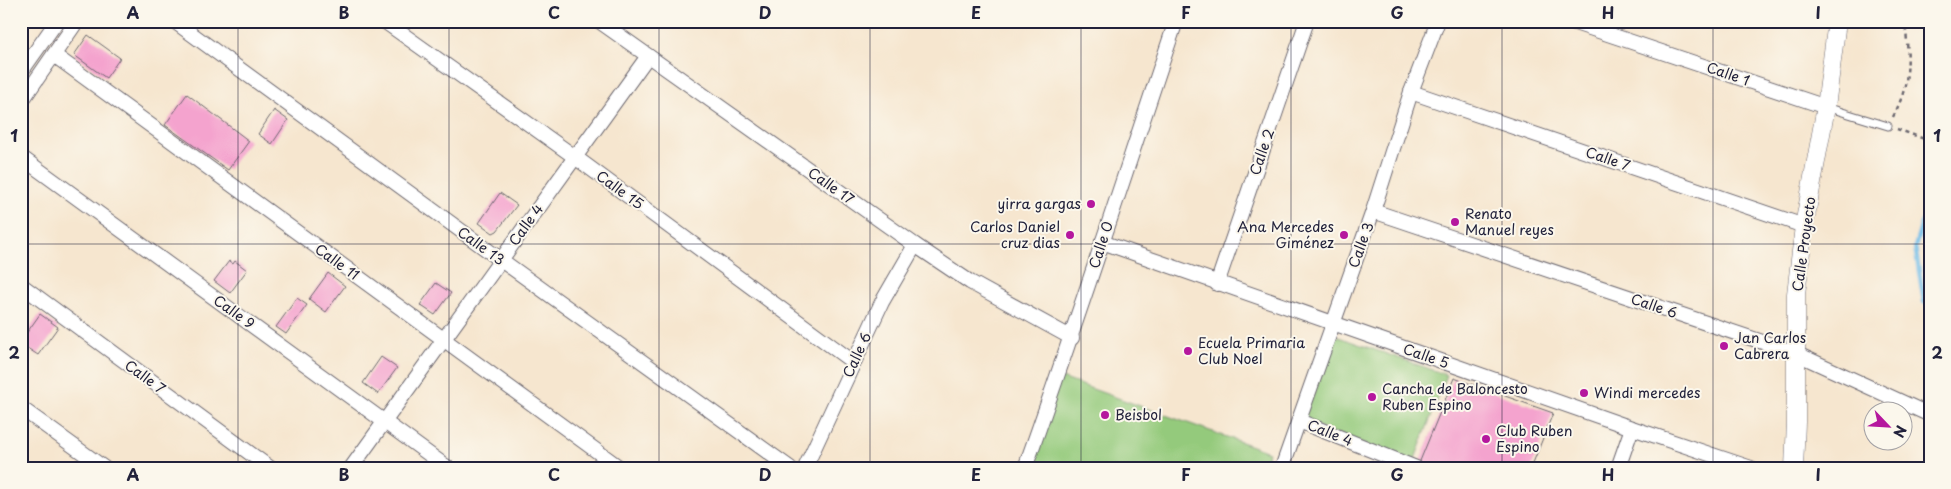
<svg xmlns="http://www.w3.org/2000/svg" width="1951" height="489" font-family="'Playpen Sans',sans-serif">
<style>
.green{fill:#94ca7c;stroke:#5b765c}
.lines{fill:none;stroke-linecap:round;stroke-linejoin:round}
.stream{stroke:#6dbbe7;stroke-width:4.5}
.building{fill:#f4a3ce}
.service-casing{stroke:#6c676f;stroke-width:9}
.minor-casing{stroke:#6c676f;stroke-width:16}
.tertiary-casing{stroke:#6c676f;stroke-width:19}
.path{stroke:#6c676f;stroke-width:2.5;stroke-dasharray:4 4;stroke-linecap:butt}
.service{stroke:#fff;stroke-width:7}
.minor{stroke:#fff;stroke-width:14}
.tertiary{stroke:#fff;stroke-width:18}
.grid{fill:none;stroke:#22223b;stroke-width:1;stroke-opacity:0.55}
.poi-dot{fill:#b5179e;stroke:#fbf7ec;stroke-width:2}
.labels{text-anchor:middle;stroke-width:4;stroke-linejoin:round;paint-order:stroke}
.street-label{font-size:14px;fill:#22223b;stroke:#fbf7ec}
.poi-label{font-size:14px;fill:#22223b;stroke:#fbf7ec;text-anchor:start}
.neatline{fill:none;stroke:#22223b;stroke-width:2}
.grid-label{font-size:16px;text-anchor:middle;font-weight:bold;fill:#22223b}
</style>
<rect width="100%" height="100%" fill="#fbf7ec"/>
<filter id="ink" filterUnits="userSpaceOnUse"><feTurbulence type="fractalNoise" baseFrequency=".02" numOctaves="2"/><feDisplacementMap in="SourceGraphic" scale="10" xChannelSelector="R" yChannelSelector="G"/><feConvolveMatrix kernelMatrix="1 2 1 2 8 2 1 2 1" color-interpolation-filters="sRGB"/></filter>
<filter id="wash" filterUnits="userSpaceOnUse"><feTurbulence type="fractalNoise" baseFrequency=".0096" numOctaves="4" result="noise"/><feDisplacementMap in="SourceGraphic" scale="20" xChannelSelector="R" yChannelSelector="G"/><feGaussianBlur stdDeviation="1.12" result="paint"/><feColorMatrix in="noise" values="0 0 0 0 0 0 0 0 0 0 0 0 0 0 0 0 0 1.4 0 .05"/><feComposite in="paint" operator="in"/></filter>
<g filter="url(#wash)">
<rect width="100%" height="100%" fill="#f6e6cf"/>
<g class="green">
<polygon points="1327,333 1447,375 1413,464 1297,418"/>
<polygon points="1059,377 1269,452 1263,468 1028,468"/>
</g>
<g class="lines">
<polyline class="stream" points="1930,196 1915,247 1924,302 1930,306"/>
</g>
<g id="blocks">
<g class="building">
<polygon points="88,35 120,58 106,78 74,55"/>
<polygon points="187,94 249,141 228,170 165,125"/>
<polygon points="274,110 288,120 272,144 258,134"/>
<polygon points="500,193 517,205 497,231 493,233 479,223"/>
<polygon points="229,261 233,264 235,261 247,270 230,293 214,281"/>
<polygon points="328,273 345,286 326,312 309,299"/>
<polygon points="436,283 451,293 435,315 420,305"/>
<polygon points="297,298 307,305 286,334 276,327"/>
<polygon points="40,314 58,327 38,355 21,344 21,341"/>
<polygon points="381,357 397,368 378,394 363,383"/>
<polygon points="1454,378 1553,413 1531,468 1425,467 1420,461"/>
</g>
</g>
</g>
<g filter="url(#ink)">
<use href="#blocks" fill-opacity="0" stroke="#6c676f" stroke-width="1"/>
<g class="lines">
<g class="service-casing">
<polyline id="service" points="1826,107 1888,126"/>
</g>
<g class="minor-casing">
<g id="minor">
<polyline points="174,21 501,260 790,468"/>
<polyline points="384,21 575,157 853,362"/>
<polyline points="599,21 915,245 970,282 1072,338"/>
<polyline points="1569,21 1826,107"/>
<polyline points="54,55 620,468"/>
<polyline points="21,72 57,21"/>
<polyline points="1411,92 1804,226"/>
<polyline points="21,102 77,21"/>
<polyline points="21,157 448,468"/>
<polyline points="1373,211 1795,353 1930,415"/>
<polyline points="1102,242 1632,428 1751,468"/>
<polyline points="1217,284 1307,21"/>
<polyline points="21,285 270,468"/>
<polyline points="21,408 104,468"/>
<polyline points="1299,421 1416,468"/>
<polyline points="351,468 648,56"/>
<polyline points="805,468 882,302 915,245"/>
<path d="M1025,468C1078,320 1126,170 1176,21"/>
<polyline points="1282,468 1373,211 1411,92 1438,21"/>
<polyline points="1618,468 1632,428"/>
</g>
</g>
<g class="tertiary-casing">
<polyline id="tertiary" points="1794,468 1796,422 1796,294 1804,226 1826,107 1837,21"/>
</g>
<g class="path">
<path d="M1893,117C1911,83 1909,58 1905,21"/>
<polyline points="1897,129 1930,141"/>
</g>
<use href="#service" class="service"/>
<use href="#minor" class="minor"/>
<use href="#tertiary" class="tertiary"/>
</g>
</g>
<path class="grid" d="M238,21V468M449,21V468M659,21V468M870,21V468M1081,21V468M1291,21V468M1502,21V468M1713,21V468M21,244H1930"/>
<g class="poi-dot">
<circle cx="1091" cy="204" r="5"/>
<circle cx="1455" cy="222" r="5"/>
<circle cx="1070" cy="235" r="5"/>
<circle cx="1344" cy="235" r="5"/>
<circle cx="1724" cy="346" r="5"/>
<circle cx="1188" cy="351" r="5"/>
<circle cx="1584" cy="393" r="5"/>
<circle cx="1372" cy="397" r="5"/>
<circle cx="1105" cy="415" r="5"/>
<circle cx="1486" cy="439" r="5"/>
</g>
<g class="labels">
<g class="street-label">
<text transform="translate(1728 74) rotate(19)" y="5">Calle 1</text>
<text transform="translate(1262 152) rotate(-71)" y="5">Calle 2</text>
<text transform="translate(1608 159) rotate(19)" y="5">Calle 7</text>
<text transform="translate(831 186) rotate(35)" y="5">Calle 17</text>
<text transform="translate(620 190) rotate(36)" y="5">Calle 15</text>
<text transform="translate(526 225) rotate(-54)" y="5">Calle 4</text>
<text transform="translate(1804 244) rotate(-82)" y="5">Calle Proyecto</text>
<text transform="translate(1101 245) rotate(-72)" y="5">Calle 0</text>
<text transform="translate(1361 245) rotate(-70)" y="5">Calle 3</text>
<text transform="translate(481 246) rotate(36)" y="5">Calle 13</text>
<text transform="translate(337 262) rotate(36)" y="5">Calle 11</text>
<text transform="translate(1654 306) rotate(19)" y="5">Calle 6</text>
<text transform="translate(234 312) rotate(36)" y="5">Calle 9</text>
<text transform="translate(857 355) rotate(-65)" y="5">Calle 6</text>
<text transform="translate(1426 356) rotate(19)" y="5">Calle 5</text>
<text transform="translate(145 377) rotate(36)" y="5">Calle 7</text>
<text transform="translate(1330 433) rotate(22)" y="5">Calle 4</text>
</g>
<g class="poi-label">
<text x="1081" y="209" text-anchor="end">yirra gargas</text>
<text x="1465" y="219">Renato<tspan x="1465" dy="16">Manuel reyes</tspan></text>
<text x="1060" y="232" text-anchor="end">Carlos Daniel<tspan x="1060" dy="16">cruz dias</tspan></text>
<text x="1334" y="232" text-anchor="end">Ana Mercedes<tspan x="1334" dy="16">Giménez</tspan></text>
<text x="1734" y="343">Jan Carlos<tspan x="1734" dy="16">Cabrera</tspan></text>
<text x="1198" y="348">Ecuela Primaria<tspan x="1198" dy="16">Club Noel</tspan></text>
<text x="1382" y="394">Cancha de Baloncesto<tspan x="1382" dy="16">Ruben Espino</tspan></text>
<text x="1594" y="398">Windi mercedes</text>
<text x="1115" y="420">Beisbol</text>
<text x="1496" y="436">Club Ruben<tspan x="1496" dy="16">Espino</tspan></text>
</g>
</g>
<rect width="1951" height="489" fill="none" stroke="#fbf7ec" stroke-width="55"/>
<g transform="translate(1888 426) rotate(115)"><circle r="24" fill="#fbf7ec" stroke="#a4a2a5"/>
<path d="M0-4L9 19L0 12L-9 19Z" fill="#b5179e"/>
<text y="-8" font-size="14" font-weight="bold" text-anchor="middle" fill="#22223b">N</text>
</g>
<rect x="28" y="28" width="1896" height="434" class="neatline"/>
<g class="grid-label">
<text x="133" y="19">A</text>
<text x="344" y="19">B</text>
<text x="554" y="19">C</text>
<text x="765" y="19">D</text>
<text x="976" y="19">E</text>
<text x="1186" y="19">F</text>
<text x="1397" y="19">G</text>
<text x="1608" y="19">H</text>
<text x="1818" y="19">I</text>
<text x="14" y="142">1</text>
<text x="1937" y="142">1</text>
<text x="14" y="359">2</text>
<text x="1937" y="359">2</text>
<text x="133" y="481">A</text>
<text x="344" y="481">B</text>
<text x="554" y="481">C</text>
<text x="765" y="481">D</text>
<text x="976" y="481">E</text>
<text x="1186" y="481">F</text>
<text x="1397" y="481">G</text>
<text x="1608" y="481">H</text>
<text x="1818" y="481">I</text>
</g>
</svg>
